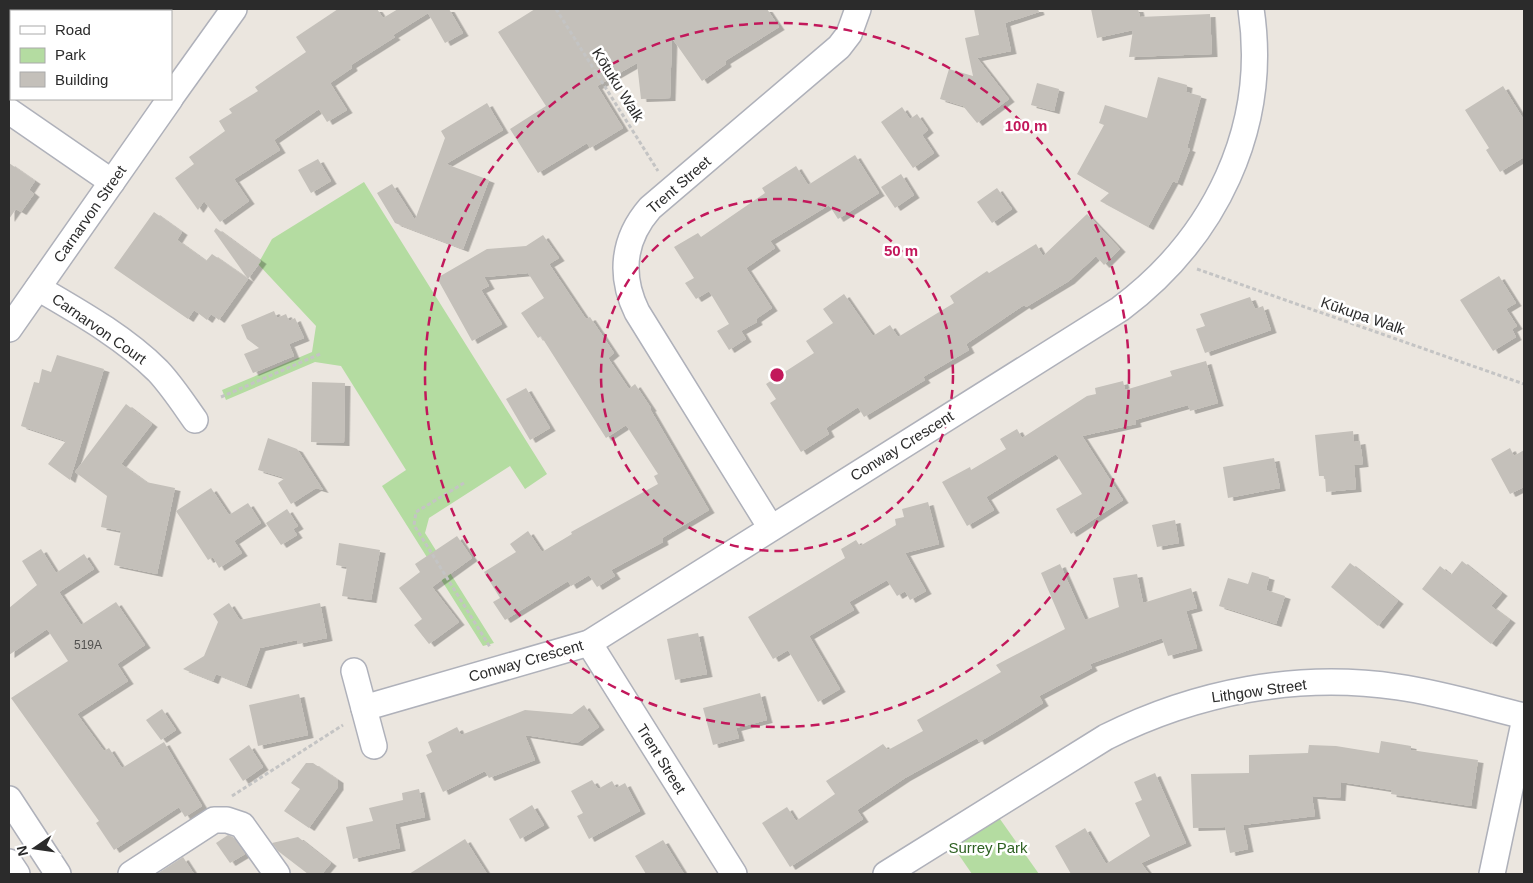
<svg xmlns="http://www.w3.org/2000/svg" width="1533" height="883" font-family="Arial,sans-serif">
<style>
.green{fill:#b4dca1}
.building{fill:#c4c0ba;filter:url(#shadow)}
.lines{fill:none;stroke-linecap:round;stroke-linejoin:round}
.minor-casing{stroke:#afb1ba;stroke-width:28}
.path{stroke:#c4c4c4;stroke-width:3;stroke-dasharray:4 2.5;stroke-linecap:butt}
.minor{stroke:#fff;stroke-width:25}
.ring{fill:none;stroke:#c2185b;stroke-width:2.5;stroke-dasharray:9 6}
.labels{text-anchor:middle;stroke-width:5;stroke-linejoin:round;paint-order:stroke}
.number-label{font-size:12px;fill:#51504f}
.street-label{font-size:15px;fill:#2b2b2b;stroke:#fff}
.park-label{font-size:15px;fill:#2e6122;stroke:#fff}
.centre{fill:#c2185b;stroke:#fff;stroke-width:2.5}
.ring-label{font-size:15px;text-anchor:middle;font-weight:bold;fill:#c2185b;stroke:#fff;stroke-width:5;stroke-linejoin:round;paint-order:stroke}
</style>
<defs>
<filter id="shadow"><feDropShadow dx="5.5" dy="3" stdDeviation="0" flood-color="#0004"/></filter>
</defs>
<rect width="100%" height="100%" fill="#ebe6df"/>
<g class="green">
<polygon points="364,182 547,474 525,489 510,466 429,518 425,533 494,643 483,646 382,486 406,470 341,366 315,362 226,400 222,390 312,352 316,326 258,264 272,239"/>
<polygon points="995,812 1039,874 972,874 950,842"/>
</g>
<g class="building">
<polygon points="338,9 377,9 383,18 398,9 449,9 463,33 445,43 428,13 393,35 395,37 351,65 352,68 330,83 347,110 327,122 319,109 274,140 280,150 234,179 249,201 220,222 204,201 198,210 175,178 194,164 189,157 225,131 219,121 232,113 229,109 258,91 255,87 306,52 296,37"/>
<polygon points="535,9 767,9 779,27 725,61 726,64 702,81 672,38 670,98 641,99 637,63 597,86 623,128 590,148 587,143 538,173 510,129 546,106 498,32"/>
<polygon points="974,9 1038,9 1039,12 1005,23 1011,51 977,58 1009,99 977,123 963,106 940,99 949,69 973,76 965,38 979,35"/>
<polygon points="1091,9 1138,9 1140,17 1210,14 1212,54 1129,57 1133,30 1097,38"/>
<polygon points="1158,77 1187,85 1186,92 1201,96 1187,148 1190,149 1177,183 1173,181 1148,227 1100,201 1109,193 1077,174 1104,125 1099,123 1105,105 1147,118"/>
<polygon points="1037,83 1059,89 1054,111 1031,105"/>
<polygon points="1503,86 1524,120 1524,157 1500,172 1486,150 1489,148 1465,110"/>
<polygon points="487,103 503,130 446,164 489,180 463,249 395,223 377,193 392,184 415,220 445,138 441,131"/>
<polygon points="902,107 910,119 917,114 928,130 922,135 934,153 913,168 881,122"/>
<polygon points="855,155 879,193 838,219 829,205 770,241 775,248 746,268 772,308 756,319 757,322 741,331 746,339 729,350 717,331 729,324 709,291 696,299 685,283 694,278 674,247 698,233 701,237 765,193 762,188 796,166 808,185"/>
<polygon points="318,159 331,181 311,193 298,170"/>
<polygon points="9,163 35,181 29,190 34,194 21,212 16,209 9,219"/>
<polygon points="901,174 914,195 895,208 881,187"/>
<polygon points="997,188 1012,209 992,223 977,202"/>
<polygon points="154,212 182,232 177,240 206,261 212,254 248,279 219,320 211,314 207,320 194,310 188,319 114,268"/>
<polygon points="1087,214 1120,249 1104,265 1096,256 1069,281 1026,307 1024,305 966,344 969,350 923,377 925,380 864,417 858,407 826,428 829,434 801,452 770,403 776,399 766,384 814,353 806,341 833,323 823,309 844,294 873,336 890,325 898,337 954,303 950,296 987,271 989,273 1036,244 1043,256"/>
<polygon points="216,228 261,261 248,279 214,231"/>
<polygon points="543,235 559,258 549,264 586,319 590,317 614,353 608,358 629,389 635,384 651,408 650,409 709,510 662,538 663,542 611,570 615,576 597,587 589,575 571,586 568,581 505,620 493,602 500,598 484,572 516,552 510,544 528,531 542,552 572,534 571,532 658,484 654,476 658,474 626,425 606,438 541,336 538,338 521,313 544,298 528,273 484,277 489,286 481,290 502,324 472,341 437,278 487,249 526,246"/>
<polygon points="1499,276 1516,303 1506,309 1517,326 1512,329 1516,337 1493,351 1460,300"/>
<polygon points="1250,297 1255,309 1263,306 1271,330 1205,353 1196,329 1205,326 1200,314"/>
<polygon points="274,311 277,318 286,314 289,321 295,318 304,338 289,344 294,356 253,373 244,354 259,348 247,339 241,325"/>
<polygon points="57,355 104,369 70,480 48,464 66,441 21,426 34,382 39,383 42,369 51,372"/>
<polygon points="1206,361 1218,403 1190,411 1188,405 1135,420 1136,424 1082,436 1123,500 1071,534 1056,509 1082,494 1056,454 986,497 994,510 967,526 942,482 970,467 971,470 1006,449 1000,439 1017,429 1022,438 1087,396 1096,394 1095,388 1123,381 1125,390 1172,376 1170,371"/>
<polygon points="312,382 345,383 344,443 311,442"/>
<polygon points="526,388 550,428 530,440 506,399"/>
<polygon points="126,404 152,424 121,464 146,482 175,488 157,574 114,565 121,531 101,527 107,496 75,472"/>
<polygon points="1353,431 1354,442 1360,441 1363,464 1354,465 1356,489 1326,492 1325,476 1319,476 1315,435"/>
<polygon points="268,438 297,449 323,490 316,488 291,504 278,483 285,478 258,470"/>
<polygon points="1510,448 1514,456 1524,450 1524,487 1510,494 1491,459"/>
<polygon points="1274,458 1280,488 1228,498 1223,467"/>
<polygon points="211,488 229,515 248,503 261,523 234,541 242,553 219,568 213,557 208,560 176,511"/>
<polygon points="928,502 939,544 905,553 926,591 910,600 905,591 897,596 887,580 849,602 854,610 809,636 840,689 818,702 788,650 773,659 748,617 845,558 841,549 856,540 860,546 896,525 895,519 904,517 902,509"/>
<polygon points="287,509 298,526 293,529 297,535 281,545 266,523"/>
<polygon points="1175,520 1179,543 1157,547 1152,525"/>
<polygon points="457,536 472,558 432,587 459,622 429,644 414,625 422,619 399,588 420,572 415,564"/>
<polygon points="339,543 380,550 371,600 342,596 347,567 336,565"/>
<polygon points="41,549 56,573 84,554 94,569 59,592 81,625 116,602 145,645 117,664 128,681 77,714 104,751 109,748 122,768 164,742 202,806 185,817 179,807 114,850 96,823 99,821 11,698 68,661 47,629 9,655 9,608 37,585 22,561"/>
<polygon points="1462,561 1502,593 1491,606 1510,620 1491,644 1422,589 1440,566 1451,575"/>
<polygon points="1350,563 1398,601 1378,626 1331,587"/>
<polygon points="1060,564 1085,620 1119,607 1113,578 1137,574 1143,603 1191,588 1197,608 1186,611 1197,648 1168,656 1162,638 1090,664 1092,668 1039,696 1043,703 1006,726 979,742 977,738 905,778 857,810 863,819 790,867 762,823 787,807 796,821 835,794 826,781 883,744 888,750 923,731 917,720 1001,672 996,665 1065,629 1041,573"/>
<polygon points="1252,572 1269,577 1266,590 1285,596 1276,624 1219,606 1228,578 1248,584"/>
<polygon points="229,603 240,620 320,603 327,638 298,644 297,640 260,648 246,686 216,674 213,681 183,669 204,656 218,622 213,614"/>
<polygon points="698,633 707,674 675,680 667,639"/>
<polygon points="760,693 767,720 736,728 739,738 713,745 703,708"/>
<polygon points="299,694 308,735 258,746 249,705"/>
<polygon points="584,705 599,727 577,743 525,735 535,760 489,778 485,771 443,792 426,755 432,752 428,742 457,727 461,735 525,710 572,714"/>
<polygon points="162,709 176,730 161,740 146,720"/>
<polygon points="1381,741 1411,746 1411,750 1478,760 1471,806 1391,794 1392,790 1341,782 1340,798 1312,796 1315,816 1243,825 1248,849 1230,853 1225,827 1193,828 1191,774 1249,773 1249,755 1308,753 1309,745 1336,746 1379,753"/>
<polygon points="249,745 263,767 243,781 229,759"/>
<polygon points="306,763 313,763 338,780 338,787 309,828 284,811 300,789 291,783"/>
<polygon points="1155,773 1186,843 1141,863 1149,874 1071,874 1055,846 1085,828 1106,864 1150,836 1135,803 1142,800 1134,782"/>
<polygon points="592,780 598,789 612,781 616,788 625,783 640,811 589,839 577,816 583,813 571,791"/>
<polygon points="419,789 425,817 395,824 400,848 353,859 346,827 373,821 369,808 403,800 402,793"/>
<polygon points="532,805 544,825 520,839 509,819"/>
<polygon points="228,835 233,837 245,854 230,863 216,843"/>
<polygon points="298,837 331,863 322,874 308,874 278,851 272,843"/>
<polygon points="465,839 487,874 409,874"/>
<polygon points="663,840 684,874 646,874 635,856"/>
<polygon points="183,857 194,874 157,874"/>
</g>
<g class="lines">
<g class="minor-casing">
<g id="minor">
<polyline points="171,97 234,9"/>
<polyline points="9,111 112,182"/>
<path d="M38,288C79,312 124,337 158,371C172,386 183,403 195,420"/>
<polyline points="9,329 170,99"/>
<path d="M771,528L637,312C619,275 623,239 650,208L839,47L849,34L858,9"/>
<polyline points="589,643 734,874"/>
<polyline points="354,671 374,746"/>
<path d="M364,708L589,643L1120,309C1215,238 1269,128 1251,9"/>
<polyline points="9,799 58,874"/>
<polyline points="9,862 17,874"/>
<polyline points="131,874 214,820 227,820 242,825 277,874"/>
<path d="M886,874L1106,737C1196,692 1297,672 1398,687C1440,693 1483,706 1524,716"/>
<polyline points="1492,874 1524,723"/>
</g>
</g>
<g class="path">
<polyline points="556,9 658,171"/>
<polyline points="1197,269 1524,384"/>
<polyline points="221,397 320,354"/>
<polyline points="464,483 416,512 414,525 490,647"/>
<polyline points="232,796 343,725"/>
</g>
<use href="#minor" class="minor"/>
</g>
<g class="ring">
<circle cx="777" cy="375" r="176"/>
<circle cx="777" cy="375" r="352"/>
</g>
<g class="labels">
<g class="number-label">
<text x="88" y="649">519A</text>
</g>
<g class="street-label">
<text transform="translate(618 85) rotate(58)" y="5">Kōtuku Walk</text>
<text transform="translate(679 185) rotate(-41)" y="5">Trent Street</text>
<text transform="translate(90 214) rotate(-55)" y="5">Carnarvon Street</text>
<text transform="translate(1363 316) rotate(19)" y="5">Kūkupa Walk</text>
<text transform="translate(99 329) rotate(35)" y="5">Carnarvon Court</text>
<text transform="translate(902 446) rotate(-32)" y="5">Conway Crescent</text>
<text transform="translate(526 661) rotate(-16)" y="5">Conway Crescent</text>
<text transform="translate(1259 691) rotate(-8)" y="5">Lithgow Street</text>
<text transform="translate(661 759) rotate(58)" y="5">Trent Street</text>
</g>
<g class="park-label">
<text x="988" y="853">Surrey Park</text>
</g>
</g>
<circle cx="777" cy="375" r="8" class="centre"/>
<g class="ring-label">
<text x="1026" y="131">100 m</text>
<text x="901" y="256">50 m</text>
</g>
<rect width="1533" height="883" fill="none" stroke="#2b2b2b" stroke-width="20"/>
<rect x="10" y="10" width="162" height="90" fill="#ffffff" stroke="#aaaaaa"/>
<rect x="20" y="26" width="25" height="8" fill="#ffffff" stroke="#aaaaaa"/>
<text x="55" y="35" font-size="15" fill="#2b2b2b">Road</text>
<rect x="20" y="48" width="25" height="15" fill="#b4dca1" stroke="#aaaaaa"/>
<text x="55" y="60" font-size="15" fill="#2b2b2b">Park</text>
<rect x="20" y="72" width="25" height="15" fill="#c4c0ba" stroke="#aaaaaa"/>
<text x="55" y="85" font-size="15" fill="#2b2b2b">Building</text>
<g transform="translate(35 848) rotate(257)" stroke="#ffffff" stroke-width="4" paint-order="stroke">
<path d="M0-4L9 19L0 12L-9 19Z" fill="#2b2b2b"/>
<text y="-8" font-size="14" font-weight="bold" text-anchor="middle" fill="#2b2b2b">N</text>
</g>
</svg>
